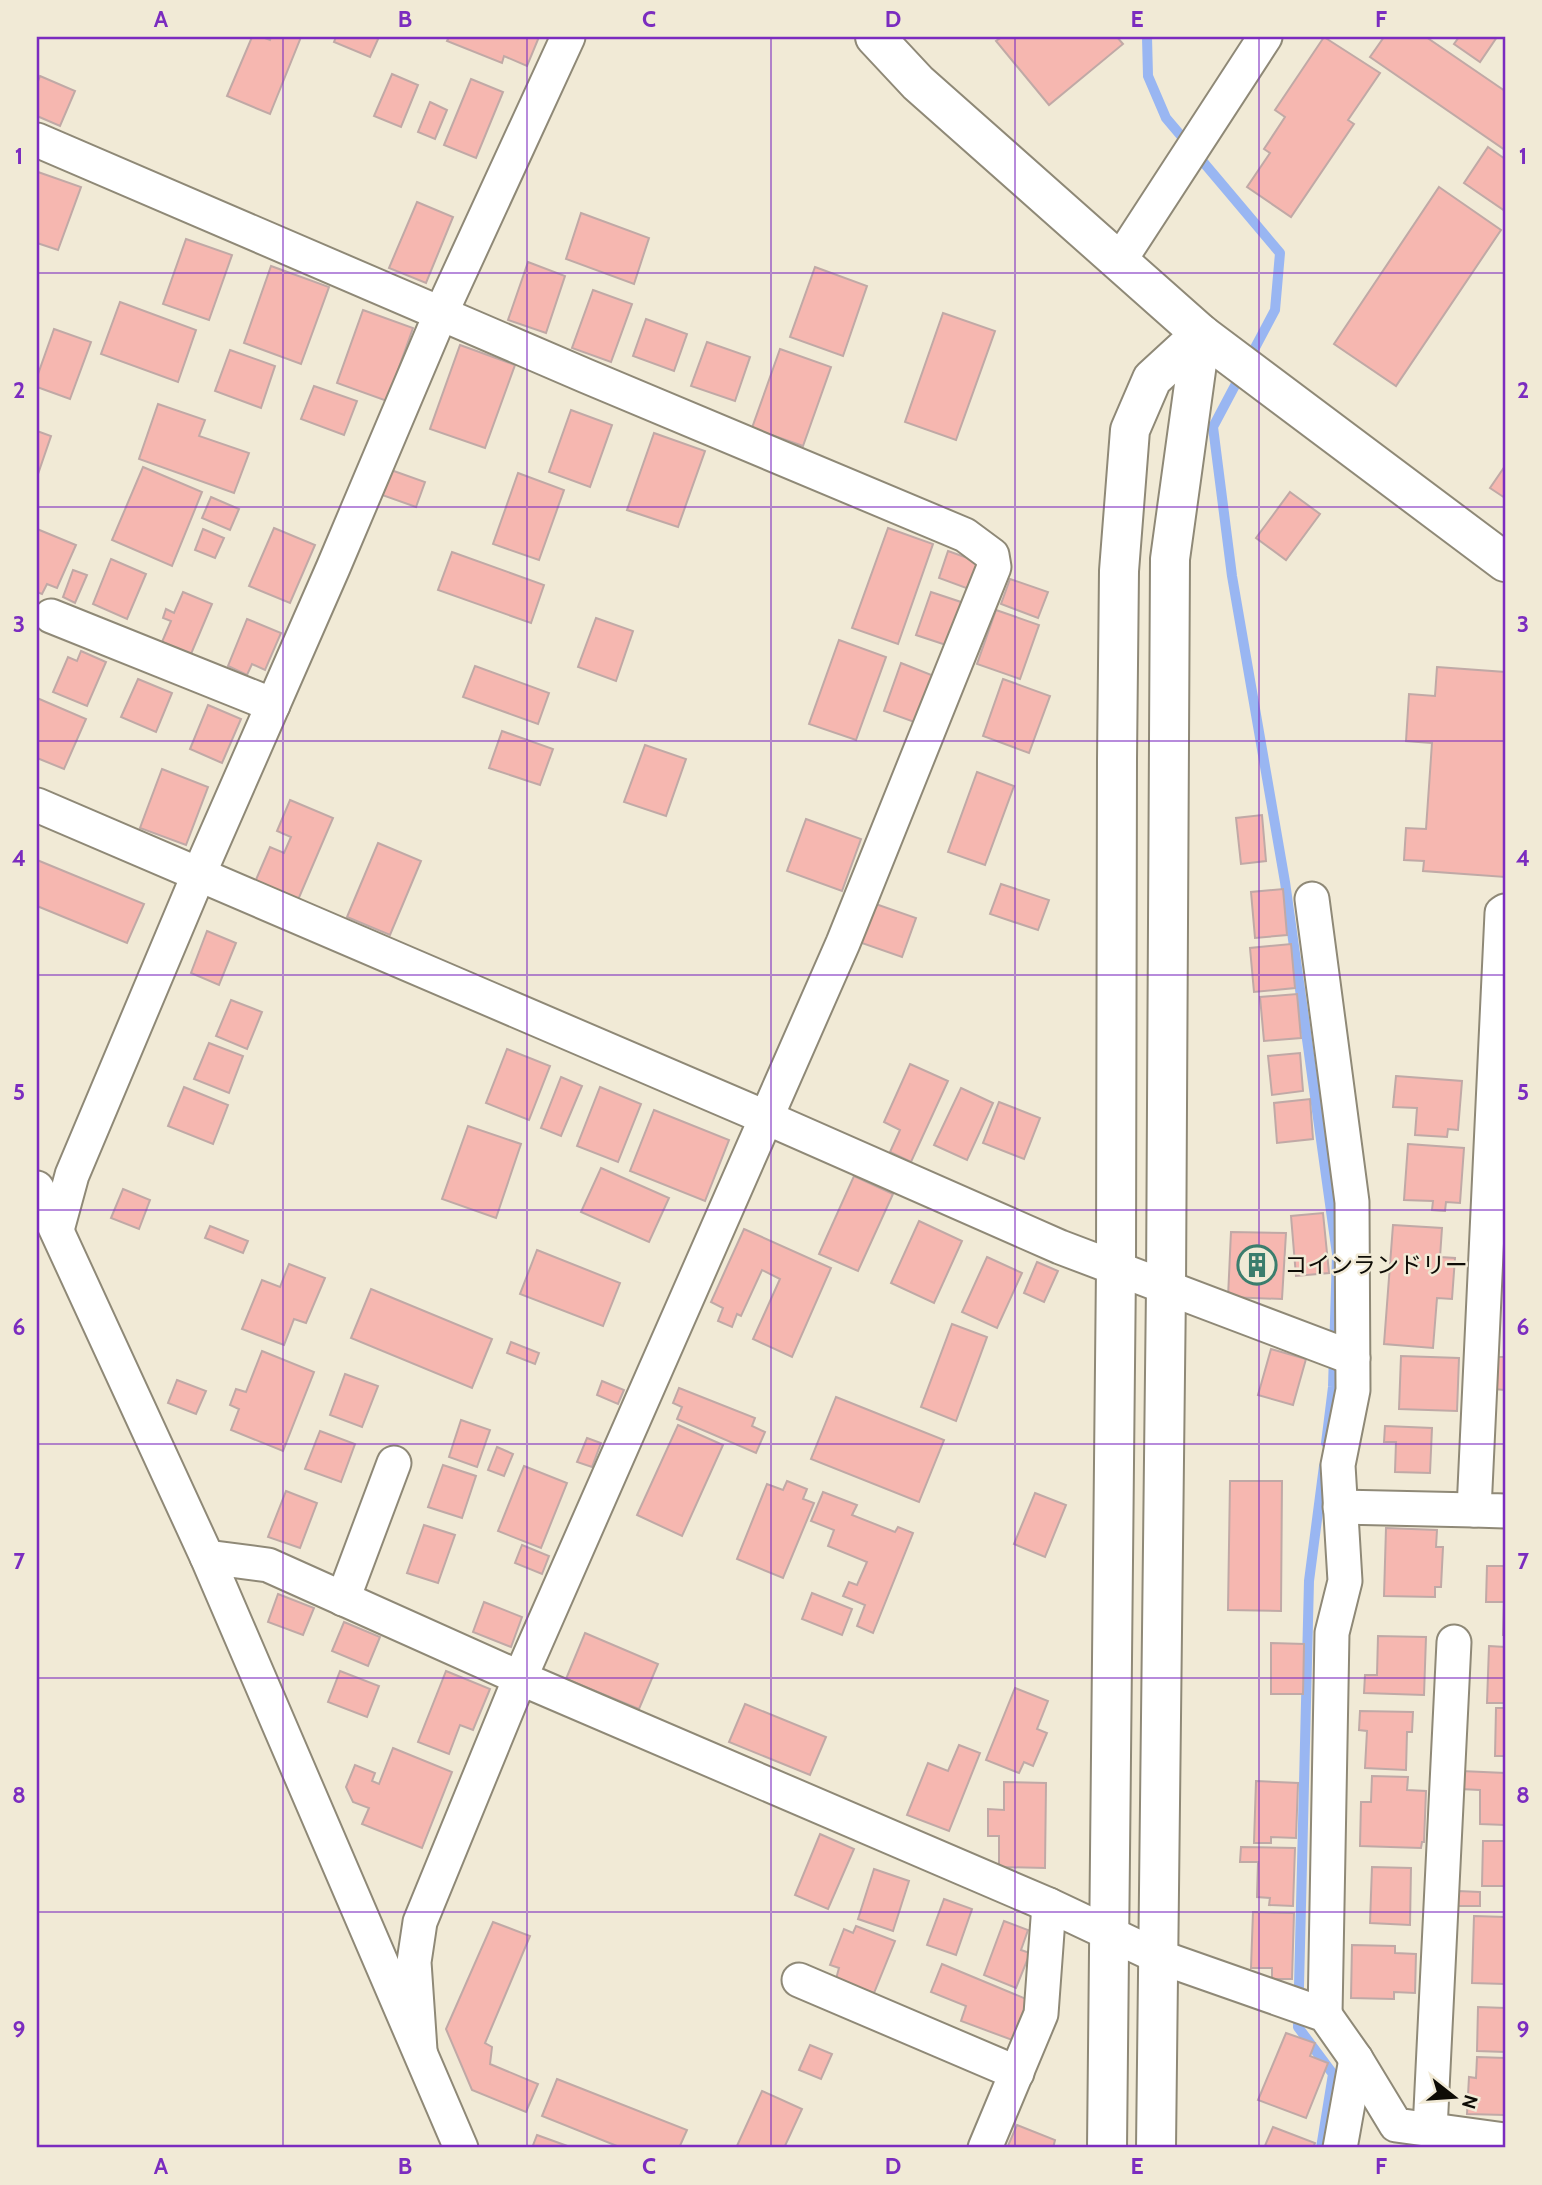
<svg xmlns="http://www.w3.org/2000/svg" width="1542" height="2185" font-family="Cabin,'Noto Sans JP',sans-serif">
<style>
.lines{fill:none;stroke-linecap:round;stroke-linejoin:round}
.stream{stroke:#99b6f2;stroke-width:10}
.building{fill:#f6b7b0;stroke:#c0a9a6;stroke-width:2}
.minor-casing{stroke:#8f8977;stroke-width:37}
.tertiary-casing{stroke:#8f8977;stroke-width:42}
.minor{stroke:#fff;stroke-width:33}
.tertiary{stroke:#fff;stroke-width:38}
.grid{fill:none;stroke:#7b2cbf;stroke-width:2;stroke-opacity:0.55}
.labels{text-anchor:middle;stroke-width:5;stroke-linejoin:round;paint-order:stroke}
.poi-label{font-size:23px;fill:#0e0c06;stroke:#f1ead6;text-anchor:start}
.neatline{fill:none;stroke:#7b2cbf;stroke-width:2.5}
.grid-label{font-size:23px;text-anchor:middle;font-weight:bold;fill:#7b2cbf}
</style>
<rect width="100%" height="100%" fill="#f1ead6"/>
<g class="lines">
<g class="stream">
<polyline points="1147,37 1148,76 1166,118 1280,253 1275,310 1213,427 1232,576 1285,882 1337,1254 1333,1387 1326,1443"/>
<polyline points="1321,2148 1333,2074 1298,2027 1309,1581 1324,1466"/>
</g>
</g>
<g class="building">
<polygon points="252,37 262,37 270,40 271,37 301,37 270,114 227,96"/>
<polygon points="336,37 379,37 370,57 334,42"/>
<polygon points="449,37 539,37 527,66 504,56 502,63 447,41"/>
<polygon points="1002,37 1117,37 1123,44 1049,105 996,41"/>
<polygon points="1324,37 1380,73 1348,120 1354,124 1291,217 1247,187 1270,153 1264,149 1285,117 1275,110"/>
<polygon points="1384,37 1426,37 1505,91 1505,150 1370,57"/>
<polygon points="1459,37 1497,37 1480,62 1454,44"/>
<polygon points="392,74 418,85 401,127 374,116"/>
<polygon points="40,76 75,91 60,126 37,116 37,84"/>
<polygon points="471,79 503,92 476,158 444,145"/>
<polygon points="430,102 447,110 435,139 418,132"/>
<polygon points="1488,147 1505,159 1505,211 1464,183"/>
<polygon points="38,172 81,187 58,250 37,243"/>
<polygon points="1439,187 1501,230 1396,386 1334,344"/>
<polygon points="417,202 453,217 426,283 389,268"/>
<polygon points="581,213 649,238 634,284 566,259"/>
<polygon points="186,239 232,255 209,320 163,304"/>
<polygon points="528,262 565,276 546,333 508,320"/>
<polygon points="271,266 329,287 301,364 244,343"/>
<polygon points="815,267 867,286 843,356 790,337"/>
<polygon points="593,290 632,304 611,362 572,348"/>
<polygon points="120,302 196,330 178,382 101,354"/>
<polygon points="363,310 413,328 387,401 337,383"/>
<polygon points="943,313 995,331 956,440 905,422"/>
<polygon points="646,319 687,334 674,371 633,356"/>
<polygon points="54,329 91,342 70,399 37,387 37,377"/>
<polygon points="707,342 750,357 735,401 691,386"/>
<polygon points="460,345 515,365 485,448 430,429"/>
<polygon points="780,349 831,367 803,446 752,428"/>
<polygon points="230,350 275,366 261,408 215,391"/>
<polygon points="314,386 357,401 344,435 301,419"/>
<polygon points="158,404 205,420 199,436 249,453 234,493 139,459"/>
<polygon points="571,410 612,425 590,487 549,472"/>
<polygon points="37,431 51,436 37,477"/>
<polygon points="654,433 705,451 678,527 627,510"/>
<polygon points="1505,466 1505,498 1490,488"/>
<polygon points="143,467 202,492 172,566 112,540"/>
<polygon points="391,470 425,482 416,507 382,495"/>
<polygon points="518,473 564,490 539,560 493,544"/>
<polygon points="1290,492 1320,514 1286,560 1256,538"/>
<polygon points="211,497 239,509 230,530 202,518"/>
<polygon points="274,528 315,545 290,603 249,586"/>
<polygon points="888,528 933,544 898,644 852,628"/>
<polygon points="37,529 76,545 57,588 47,584 42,594 37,592"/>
<polygon points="203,529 224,538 215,558 195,550"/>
<polygon points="948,551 979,562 969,589 939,578"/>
<polygon points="452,552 544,585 531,623 438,590"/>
<polygon points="111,559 146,574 127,619 93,604"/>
<polygon points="73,570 87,575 75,603 63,597"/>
<polygon points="1010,579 1048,592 1038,618 1001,604"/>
<polygon points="183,592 212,604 191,654 162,642 171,621 163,618 166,609 174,613"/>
<polygon points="931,592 964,603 949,646 916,635"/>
<polygon points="996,610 1039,625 1020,679 977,664"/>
<polygon points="596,618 633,631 616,681 578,667"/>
<polygon points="247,619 281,633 265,670 252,664 247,675 228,666"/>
<polygon points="839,640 886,657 856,740 809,724"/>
<polygon points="81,651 106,662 87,706 53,692 68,657 77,661"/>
<polygon points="901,663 934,676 917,723 884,711"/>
<polygon points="475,666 549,693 538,724 463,697"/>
<polygon points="1437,667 1505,672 1505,877 1423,871 1424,861 1404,860 1406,828 1426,829 1432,743 1406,741 1409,694 1435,696"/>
<polygon points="138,679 172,693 156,732 121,717"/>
<polygon points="1003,679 1050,696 1029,753 983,736"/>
<polygon points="37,698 86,719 64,769 37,758"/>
<polygon points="208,705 241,719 222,763 190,749"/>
<polygon points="502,731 553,749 540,785 489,768"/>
<polygon points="645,745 686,759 666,816 624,802"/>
<polygon points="162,769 208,787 186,845 140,828"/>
<polygon points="977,772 1014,786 985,865 948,852"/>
<polygon points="290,800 333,818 298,900 255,882 270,847 284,853 291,837 277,831"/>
<polygon points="1262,815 1266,861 1241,864 1236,818"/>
<polygon points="806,819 861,839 842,891 787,871"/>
<polygon points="378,843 421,861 390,935 347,917"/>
<polygon points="37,860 144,904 127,943 37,906"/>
<polygon points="1001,884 1049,900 1038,930 990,914"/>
<polygon points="1283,889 1287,935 1255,938 1251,892"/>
<polygon points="870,902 916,918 902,957 856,941"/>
<polygon points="207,931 236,943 219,985 191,973"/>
<polygon points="1291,944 1295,988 1254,992 1250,948"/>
<polygon points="1297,994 1301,1038 1264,1041 1260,997"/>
<polygon points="231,1000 262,1012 247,1049 216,1036"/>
<polygon points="209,1043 243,1056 229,1093 194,1079"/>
<polygon points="507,1049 550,1066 529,1120 486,1103"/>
<polygon points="1300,1053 1303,1091 1272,1095 1268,1056"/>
<polygon points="910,1064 948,1081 911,1162 890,1152 900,1130 884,1122"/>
<polygon points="1396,1076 1462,1081 1458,1130 1448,1129 1447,1137 1415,1135 1417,1108 1393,1107"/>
<polygon points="561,1077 582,1086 561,1136 541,1128"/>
<polygon points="184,1087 228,1105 213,1144 168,1126"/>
<polygon points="600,1087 641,1104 618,1162 577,1146"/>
<polygon points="961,1088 993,1103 967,1160 934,1145"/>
<polygon points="1310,1099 1313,1139 1277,1143 1274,1103"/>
<polygon points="999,1102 1040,1118 1024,1159 983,1143"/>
<polygon points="654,1110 729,1140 705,1201 630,1171"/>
<polygon points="468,1126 521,1144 496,1218 442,1199"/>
<polygon points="1408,1144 1464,1148 1460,1203 1446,1202 1445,1211 1432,1210 1433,1201 1404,1200"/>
<polygon points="601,1168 669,1198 649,1242 581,1212"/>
<polygon points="854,1176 893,1194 858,1271 819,1254"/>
<polygon points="123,1189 150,1200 139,1229 111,1218"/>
<polygon points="1323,1213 1329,1273 1296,1276 1291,1216"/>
<polygon points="919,1221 962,1241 934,1303 891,1283"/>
<polygon points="1393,1225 1442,1228 1440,1257 1455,1258 1452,1299 1437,1298 1433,1348 1384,1344"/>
<polygon points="210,1226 248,1241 243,1253 205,1238"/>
<polygon points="744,1229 831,1268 792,1357 753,1339 780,1279 762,1270 741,1316 737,1314 732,1327 718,1321 723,1308 711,1302"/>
<polygon points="1231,1232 1286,1233 1282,1299 1228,1297"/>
<polygon points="537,1250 620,1283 603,1326 520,1294"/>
<polygon points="987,1257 1022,1273 997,1328 962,1312"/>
<polygon points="1037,1262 1058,1271 1044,1302 1024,1293"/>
<polygon points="289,1264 325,1278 306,1323 294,1319 284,1345 242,1329 262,1280 280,1287"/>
<polygon points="371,1289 492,1339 472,1388 351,1338"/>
<polygon points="952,1324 987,1337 956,1421 921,1407"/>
<polygon points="511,1342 539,1353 535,1364 507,1353"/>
<polygon points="1271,1349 1306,1359 1293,1405 1258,1395"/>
<polygon points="262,1351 314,1372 283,1451 231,1430 239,1409 230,1405 236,1389 246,1392"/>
<polygon points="1401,1356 1459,1358 1457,1411 1399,1409"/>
<polygon points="1495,1357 1505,1357 1505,1390 1493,1389"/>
<polygon points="345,1374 378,1386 362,1427 330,1415"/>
<polygon points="177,1380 206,1391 196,1414 168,1403"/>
<polygon points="602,1381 624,1390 618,1404 597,1395"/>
<polygon points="679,1388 755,1418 752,1426 765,1432 756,1453 677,1419 682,1407 673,1403"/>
<polygon points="836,1397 944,1440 919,1502 811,1459"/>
<polygon points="461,1420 490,1430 477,1467 449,1457"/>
<polygon points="678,1425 723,1445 682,1536 637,1515"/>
<polygon points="1385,1426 1432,1428 1430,1473 1395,1472 1396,1442 1384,1442"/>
<polygon points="320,1431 355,1444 341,1482 305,1469"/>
<polygon points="587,1438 601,1443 592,1467 577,1462"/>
<polygon points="497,1447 513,1454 504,1476 488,1470"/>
<polygon points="443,1465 476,1476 462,1518 428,1507"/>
<polygon points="524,1466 567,1483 541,1548 498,1531"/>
<polygon points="787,1481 807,1489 803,1499 814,1503 783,1578 737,1559 767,1484 783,1490"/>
<polygon points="1230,1481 1282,1481 1281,1611 1228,1610"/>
<polygon points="286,1491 317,1503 300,1548 268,1537"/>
<polygon points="823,1492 857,1505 852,1515 895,1532 898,1527 913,1533 873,1633 857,1626 865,1605 843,1596 849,1582 857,1585 867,1562 828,1546 834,1530 811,1521"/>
<polygon points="1035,1493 1066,1505 1045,1557 1014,1544"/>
<polygon points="424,1525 455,1535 438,1583 407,1573"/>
<polygon points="1386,1528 1437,1530 1436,1547 1443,1547 1441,1587 1435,1587 1435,1597 1384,1596"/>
<polygon points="522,1545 549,1556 542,1574 515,1563"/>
<polygon points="1505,1563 1505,1635 1503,1635 1504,1602 1486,1602 1487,1566 1505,1566"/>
<polygon points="812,1593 852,1609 842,1635 802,1619"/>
<polygon points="278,1594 314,1608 303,1635 268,1622"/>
<polygon points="484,1602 522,1617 511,1647 473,1632"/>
<polygon points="344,1622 380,1637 368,1666 332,1651"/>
<polygon points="585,1633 658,1664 639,1709 566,1679"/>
<polygon points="1378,1636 1426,1637 1424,1695 1364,1693 1365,1675 1377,1675"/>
<polygon points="1271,1643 1304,1644 1303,1694 1271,1694"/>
<polygon points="1489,1646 1505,1647 1505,1703 1487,1703"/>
<polygon points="340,1671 379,1686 367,1717 328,1702"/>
<polygon points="446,1671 490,1689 473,1730 460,1725 449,1754 418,1742"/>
<polygon points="1015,1688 1048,1701 1037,1729 1047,1733 1033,1766 1024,1762 1019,1773 986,1760"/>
<polygon points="745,1704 826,1737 810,1775 729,1742"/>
<polygon points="1496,1708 1505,1708 1505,1756 1495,1756"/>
<polygon points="1360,1711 1413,1712 1412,1732 1407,1732 1406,1770 1365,1768 1367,1731 1359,1730"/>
<polygon points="959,1745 980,1753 949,1831 907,1815 928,1763 948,1771"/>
<polygon points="393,1748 452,1772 422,1848 362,1824 369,1808 353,1802 346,1787 355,1765 375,1773 372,1781 379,1784"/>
<polygon points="1461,1771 1505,1773 1505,1825 1480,1824 1480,1790 1460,1789"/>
<polygon points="1372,1776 1408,1777 1407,1790 1426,1791 1424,1842 1422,1842 1421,1848 1360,1846 1361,1802 1371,1802"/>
<polygon points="1256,1781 1298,1783 1296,1838 1271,1837 1271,1843 1254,1843"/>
<polygon points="1004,1782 1046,1783 1045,1868 999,1867 999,1836 988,1836 988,1809 1004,1810"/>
<polygon points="820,1834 854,1849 828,1909 795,1895"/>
<polygon points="1483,1841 1505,1841 1505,1886 1482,1886"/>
<polygon points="1241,1847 1295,1848 1293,1906 1269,1905 1270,1898 1257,1897 1258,1862 1240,1862"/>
<polygon points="1372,1867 1411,1868 1410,1925 1370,1923"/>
<polygon points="874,1869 909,1881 893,1931 858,1919"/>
<polygon points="1457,1891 1480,1892 1480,1906 1457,1906"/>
<polygon points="944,1899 972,1909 956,1955 927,1945"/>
<polygon points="1253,1912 1294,1913 1292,1979 1272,1979 1272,1968 1251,1968"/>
<polygon points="1474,1916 1505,1917 1505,1984 1472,1983"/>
<polygon points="1004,1921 1028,1930 1021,1950 1030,1953 1016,1988 984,1975"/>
<polygon points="493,1922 530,1936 485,2043 492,2047 490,2064 538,2084 526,2112 472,2090 446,2029"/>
<polygon points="856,1926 895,1941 874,1993 836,1979 839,1968 830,1965 844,1929 853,1933"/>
<polygon points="1352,1945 1395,1946 1395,1953 1416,1954 1415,1993 1394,1992 1394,1999 1351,1998"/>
<polygon points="942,1964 1031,2001 1015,2041 961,2021 966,2006 931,1992"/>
<polygon points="1478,2007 1505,2008 1505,2052 1477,2051"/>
<polygon points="1286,2033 1315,2043 1310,2056 1328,2063 1306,2118 1258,2100"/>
<polygon points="810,2045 832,2054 821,2079 799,2070"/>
<polygon points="1477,2057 1505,2058 1505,2115 1467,2114 1469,2077 1476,2078"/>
<polygon points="557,2079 687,2130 679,2148 622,2148 542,2116"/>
<polygon points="762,2091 802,2109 784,2148 736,2148"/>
<polygon points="1017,2125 1055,2140 1053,2148 1007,2148"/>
<polygon points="1273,2127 1315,2143 1313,2148 1264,2148"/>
<polygon points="537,2135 573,2148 532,2148"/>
</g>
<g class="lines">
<g class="minor-casing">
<g id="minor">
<polyline points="37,140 586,376 965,535 992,555 994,567 843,943 520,1678 420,1922 414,1962 420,2050"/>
<polyline points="1120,260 1265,37"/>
<polyline points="51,616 273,705"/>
<polyline points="37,805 767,1118 1060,1247 1353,1358"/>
<polyline points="1312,899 1352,1202 1353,1390 1338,1465 1345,1581 1332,1633 1325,2015"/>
<polyline points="1505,911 1502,913 1474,1510 1505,1511"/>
<polyline points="37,1188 207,1557 461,2148"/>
<polyline points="57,1230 72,1175 198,876 333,568 441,313 568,37"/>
<polyline points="1340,1507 1474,1510"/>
<polyline points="207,1557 268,1565 520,1678 1049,1905 1157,1956 1325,2015 1356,2059 1396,2125 1505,2140"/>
<polyline points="343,1599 394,1463"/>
<polyline points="799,1980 1017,2073"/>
<polyline points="1430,2130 1454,1642"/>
<polyline points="985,2148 1041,2014 1049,1905"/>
<polyline points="1340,2148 1356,2059"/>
</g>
</g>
<g class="tertiary-casing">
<g id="tertiary">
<polyline points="875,37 918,83 1201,334 1505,562"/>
<polyline points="1107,2148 1116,1268 1117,759 1119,571 1130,430 1152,379 1201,334"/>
<polyline points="1156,2148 1166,1288 1170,559 1201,334"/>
</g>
</g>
<use href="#minor" class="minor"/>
<use href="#tertiary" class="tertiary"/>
</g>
<path class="grid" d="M283,37V2148M527,37V2148M771,37V2148M1015,37V2148M1259,37V2148M37,273H1505M37,507H1505M37,741H1505M37,975H1505M37,1210H1505M37,1444H1505M37,1678H1505M37,1912H1505"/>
<defs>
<g id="building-ring" transform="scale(2.0125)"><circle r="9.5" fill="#f1ead6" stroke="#3b7d6d" stroke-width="1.5"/><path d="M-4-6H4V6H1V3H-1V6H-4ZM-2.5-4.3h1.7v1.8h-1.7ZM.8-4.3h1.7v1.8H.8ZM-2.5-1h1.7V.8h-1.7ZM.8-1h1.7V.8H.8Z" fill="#3b7d6d"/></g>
</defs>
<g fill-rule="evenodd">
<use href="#building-ring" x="1257" y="1265"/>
</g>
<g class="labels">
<g class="poi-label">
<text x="1284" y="1273">コインランドリー</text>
</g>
</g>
<rect width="1542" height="2185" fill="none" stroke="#f1ead6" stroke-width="77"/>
<g transform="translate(1454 2097) rotate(107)" stroke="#f1ead6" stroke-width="5" paint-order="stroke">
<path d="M0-5L12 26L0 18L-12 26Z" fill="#0e0c06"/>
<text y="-10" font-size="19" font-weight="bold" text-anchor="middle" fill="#0e0c06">N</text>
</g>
<rect x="38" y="38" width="1466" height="2108" class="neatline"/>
<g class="grid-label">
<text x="161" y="27">A</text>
<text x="405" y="27">B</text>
<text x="649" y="27">C</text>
<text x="893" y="27">D</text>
<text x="1137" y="27">E</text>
<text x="1381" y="27">F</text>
<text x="19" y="164">1</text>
<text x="1523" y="164">1</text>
<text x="19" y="398">2</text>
<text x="1523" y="398">2</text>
<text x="19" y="632">3</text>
<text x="1523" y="632">3</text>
<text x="19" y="866">4</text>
<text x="1523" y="866">4</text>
<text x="19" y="1100">5</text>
<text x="1523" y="1100">5</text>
<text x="19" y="1335">6</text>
<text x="1523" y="1335">6</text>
<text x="19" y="1569">7</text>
<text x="1523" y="1569">7</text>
<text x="19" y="1803">8</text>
<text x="1523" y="1803">8</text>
<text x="19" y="2037">9</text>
<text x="1523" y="2037">9</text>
<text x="161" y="2174">A</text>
<text x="405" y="2174">B</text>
<text x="649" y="2174">C</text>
<text x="893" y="2174">D</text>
<text x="1137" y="2174">E</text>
<text x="1381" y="2174">F</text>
</g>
</svg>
